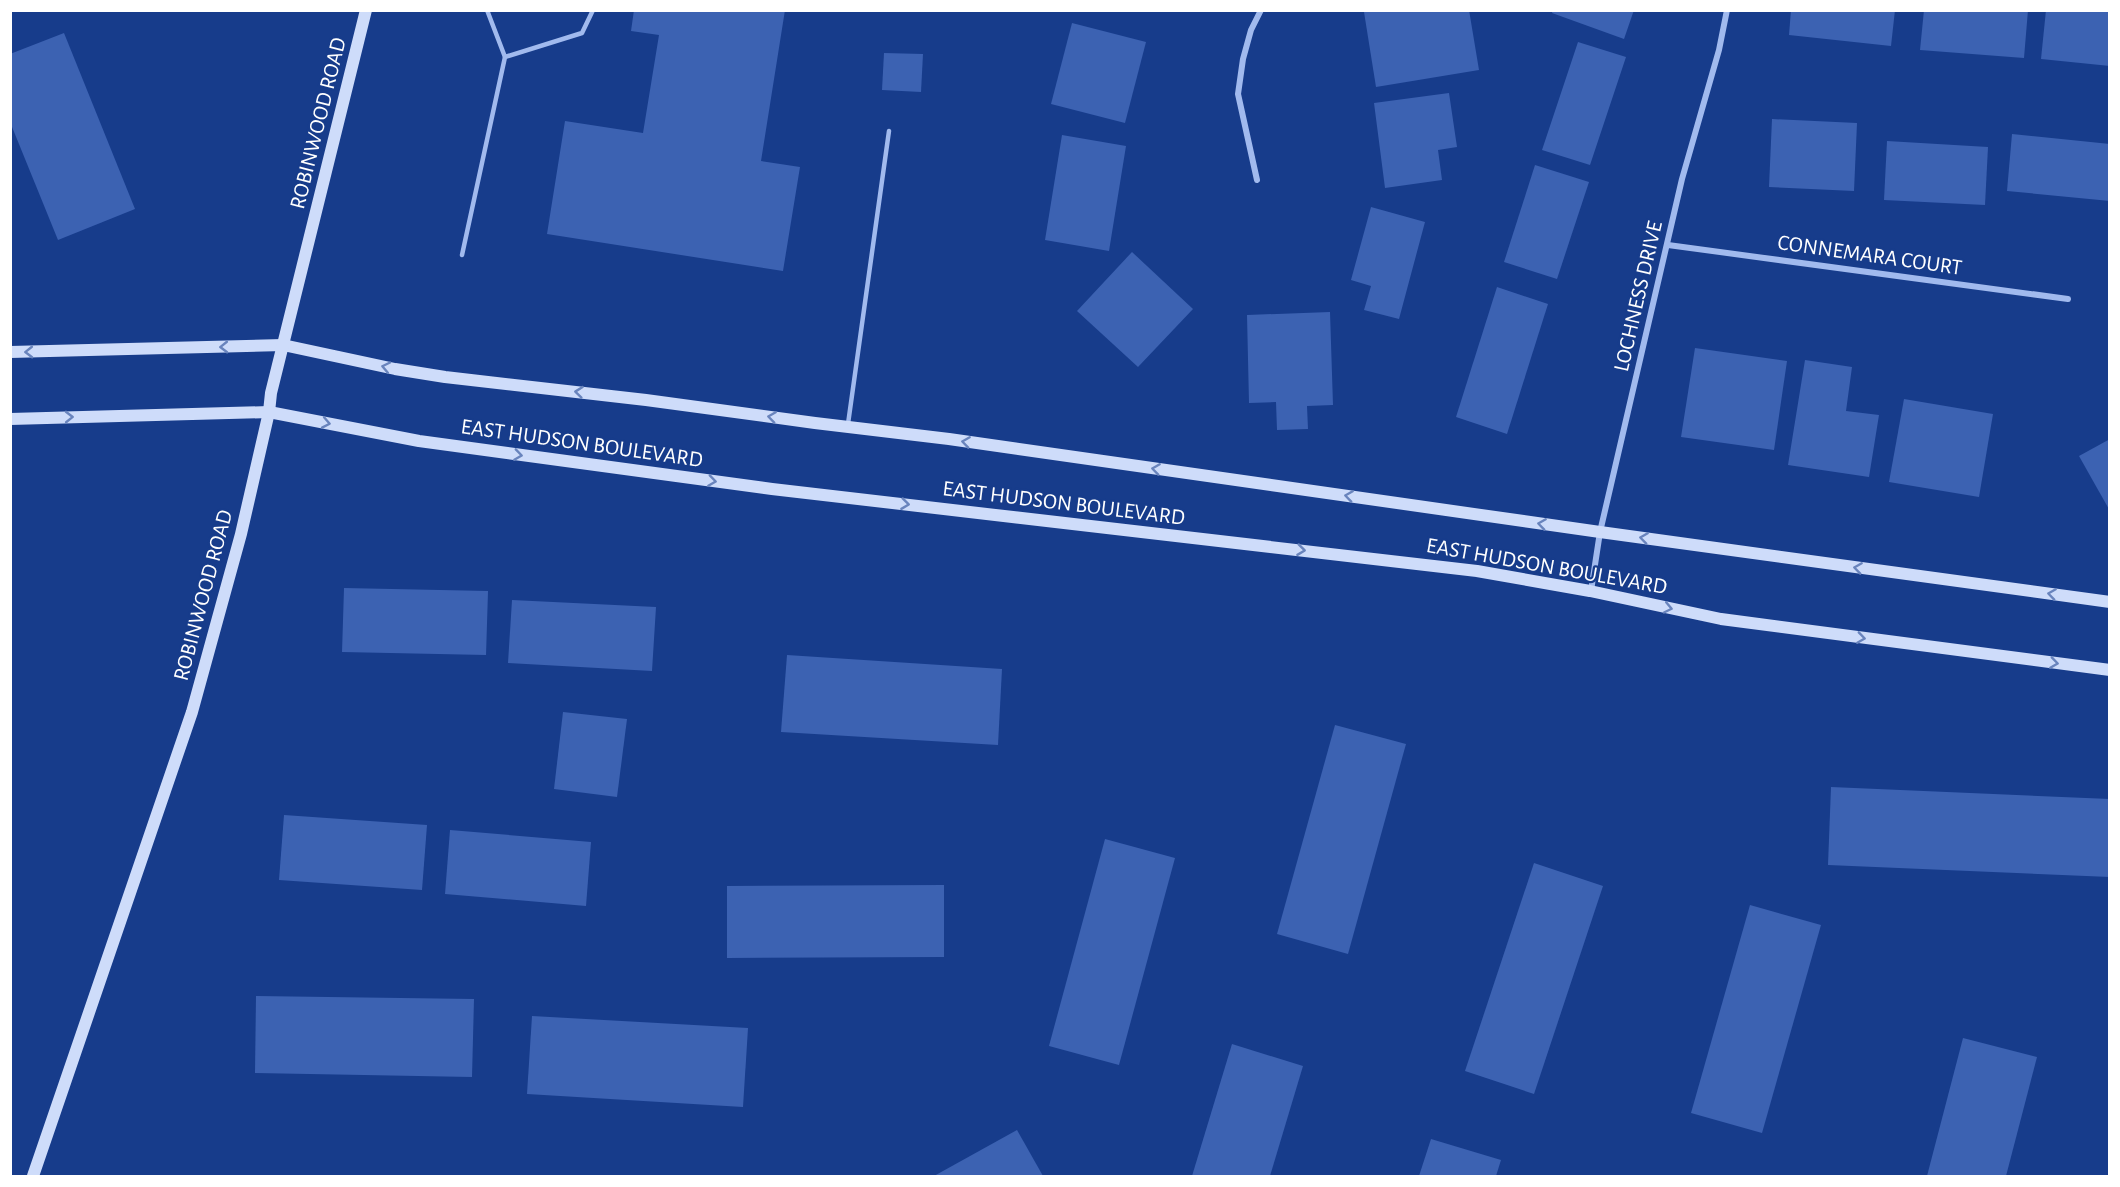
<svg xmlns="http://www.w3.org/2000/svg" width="2120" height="1187" font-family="'Alegreya Sans',sans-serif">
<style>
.building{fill:#3c62b2}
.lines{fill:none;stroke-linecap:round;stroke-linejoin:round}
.lane{stroke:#a1baee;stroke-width:4.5}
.street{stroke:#a1baee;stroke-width:6}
.secondary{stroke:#cedcfa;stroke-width:12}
.oneway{stroke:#6984bd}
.labels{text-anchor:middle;stroke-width:4.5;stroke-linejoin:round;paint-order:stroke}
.street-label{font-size:22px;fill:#fff;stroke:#173c8b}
</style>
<rect width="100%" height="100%" fill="#173c8b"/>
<g class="building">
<polygon points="634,10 785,10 761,161 800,167 783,271 547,234 565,121 643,133 659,35 631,31"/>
<polygon points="1375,10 1469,10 1479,70 1376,87 1364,12"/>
<polygon points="1553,10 1634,10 1624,39 1552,13"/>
<polygon points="1791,10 1895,10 1891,46 1789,35"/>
<polygon points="1924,10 2028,10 2024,58 1920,50"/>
<polygon points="2046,10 2110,10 2110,66 2041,59"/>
<polygon points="1072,23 1146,42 1125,123 1051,104"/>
<polygon points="64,33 135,209 58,240 10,122 10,54"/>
<polygon points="1578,42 1626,57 1590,165 1542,150"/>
<polygon points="884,53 923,54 921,92 882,90"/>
<polygon points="1449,93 1457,147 1438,150 1442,180 1385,188 1374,103"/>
<polygon points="1772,119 1857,123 1854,191 1769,187"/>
<polygon points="2012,134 2110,144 2110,201 2007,191"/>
<polygon points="1062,135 1126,146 1109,251 1045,240"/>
<polygon points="1887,141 1988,147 1985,205 1884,200"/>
<polygon points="1535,165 1589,182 1557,279 1504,262"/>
<polygon points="1371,207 1425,222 1399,319 1364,310 1371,286 1351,280"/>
<polygon points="1132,252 1193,309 1138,367 1077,311"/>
<polygon points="1497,287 1548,304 1507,434 1456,417"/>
<polygon points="1330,312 1333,405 1307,406 1308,429 1277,430 1276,402 1249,403 1247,315"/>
<polygon points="1695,348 1787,361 1774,450 1681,437"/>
<polygon points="1805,360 1852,367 1846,411 1879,415 1869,477 1788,465"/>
<polygon points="1904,399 1993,414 1979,497 1889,482"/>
<polygon points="2110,439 2110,511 2079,456"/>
<polygon points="344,588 488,591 486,655 342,652"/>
<polygon points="512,600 656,607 652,671 508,663"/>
<polygon points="787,655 1002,669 998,745 781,732"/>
<polygon points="563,712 627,719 617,797 554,789"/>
<polygon points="1335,725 1406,744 1348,954 1277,934"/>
<polygon points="1831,787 2110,799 2110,877 1828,865"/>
<polygon points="284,815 427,825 422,890 279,880"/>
<polygon points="450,830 591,842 586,906 445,894"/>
<polygon points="1105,839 1175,858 1119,1065 1049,1046"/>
<polygon points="1534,863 1603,886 1534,1094 1465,1071"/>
<polygon points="944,885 944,957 727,958 727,886"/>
<polygon points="1750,905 1821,925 1762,1133 1691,1113"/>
<polygon points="256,996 474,999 472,1077 255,1073"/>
<polygon points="532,1016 748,1028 743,1107 527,1094"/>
<polygon points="1963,1038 2037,1057 2006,1176 1927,1176"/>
<polygon points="1232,1044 1303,1066 1270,1176 1192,1176"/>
<polygon points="1017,1130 1043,1176 934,1176"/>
<polygon points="1431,1139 1501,1160 1496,1176 1419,1176"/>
</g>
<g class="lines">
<g class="lane">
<polyline points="487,10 505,57"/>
<polyline points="462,255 505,57 582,33 593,10"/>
<polyline points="848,424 889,131"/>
</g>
<g class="street">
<polyline points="1257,180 1238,94 1243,59 1251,30 1261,10"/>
<polyline points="1668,245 2068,299"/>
<polyline points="1591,591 1600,532 1682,179 1719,50 1727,10"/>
</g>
<g class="secondary">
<polyline points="10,352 283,345 395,369 445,377 646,400 815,423 949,439 1600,532 2110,602"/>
<polyline points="10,419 269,412 419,441 772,489 1477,571 1590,591 1721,619 2110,670"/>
<polyline points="33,1176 192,712 241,534 269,412 271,393 366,10"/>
</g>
</g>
<defs><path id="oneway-chevron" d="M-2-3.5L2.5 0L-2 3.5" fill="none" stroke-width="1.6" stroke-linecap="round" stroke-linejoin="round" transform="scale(1.5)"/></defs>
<g class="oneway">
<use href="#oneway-chevron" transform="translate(224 347) rotate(179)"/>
<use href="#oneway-chevron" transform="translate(29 352) rotate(179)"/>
<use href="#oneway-chevron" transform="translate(386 367) rotate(-168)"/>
<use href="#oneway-chevron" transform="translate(579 392) rotate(-174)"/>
<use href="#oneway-chevron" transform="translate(69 417) rotate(-1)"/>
<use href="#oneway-chevron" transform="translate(772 417) rotate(-172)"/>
<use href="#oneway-chevron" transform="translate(326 423) rotate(11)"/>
<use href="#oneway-chevron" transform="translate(966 442) rotate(-172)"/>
<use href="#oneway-chevron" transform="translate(518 455) rotate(8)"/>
<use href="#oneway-chevron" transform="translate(1156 469) rotate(-172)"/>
<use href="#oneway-chevron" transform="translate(712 481) rotate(8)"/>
<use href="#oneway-chevron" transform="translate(1349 496) rotate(-172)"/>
<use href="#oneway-chevron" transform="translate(905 504) rotate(7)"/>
<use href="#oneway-chevron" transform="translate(1542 524) rotate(-172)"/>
<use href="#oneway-chevron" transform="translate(1644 538) rotate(-172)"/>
<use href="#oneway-chevron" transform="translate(1301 550) rotate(7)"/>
<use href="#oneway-chevron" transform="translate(1858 568) rotate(-172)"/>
<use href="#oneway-chevron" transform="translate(2052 594) rotate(-172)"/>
<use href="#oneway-chevron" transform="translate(1668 608) rotate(12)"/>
<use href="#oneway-chevron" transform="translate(1861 638) rotate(8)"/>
<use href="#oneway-chevron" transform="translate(2054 663) rotate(8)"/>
</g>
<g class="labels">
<g class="street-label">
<text transform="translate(317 123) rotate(-76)" y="8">ROBINWOOD ROAD</text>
<text transform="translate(1870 254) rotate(8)" y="8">CONNEMARA COURT</text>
<text transform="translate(1637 296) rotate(-77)" y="8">LOCHNESS DRIVE</text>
<text transform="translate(582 442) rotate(8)" y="8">EAST HUDSON BOULEVARD</text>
<text transform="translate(1064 502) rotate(7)" y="8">EAST HUDSON BOULEVARD</text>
<text transform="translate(1547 565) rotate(10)" y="8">EAST HUDSON BOULEVARD</text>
<text transform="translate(202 595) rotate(-75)" y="8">ROBINWOOD ROAD</text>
</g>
</g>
<rect width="2120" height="1187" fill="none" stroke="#ffffff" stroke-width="24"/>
</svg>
